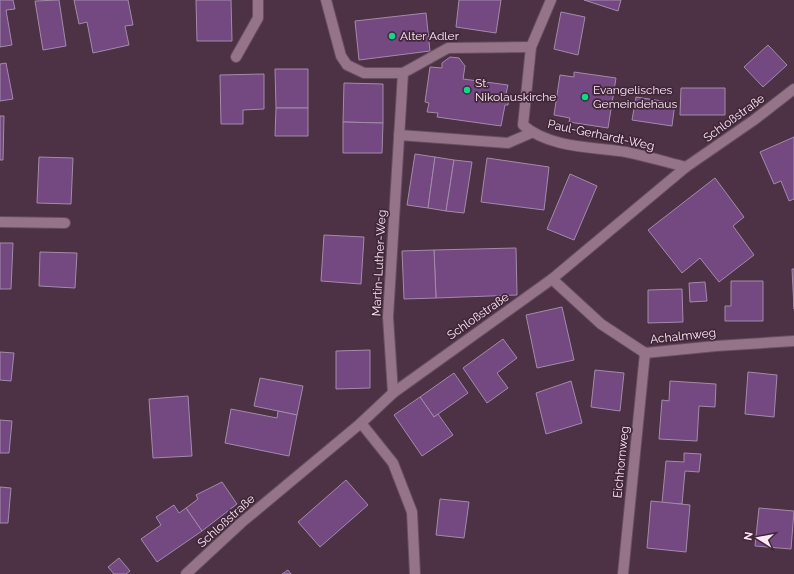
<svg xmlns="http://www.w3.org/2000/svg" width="794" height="574" font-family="Raleway,sans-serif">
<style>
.building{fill:#744881;stroke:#a28ba9}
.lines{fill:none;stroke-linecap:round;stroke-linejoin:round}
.lane-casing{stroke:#664e5f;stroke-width:12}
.street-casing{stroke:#664e5f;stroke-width:12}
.lane{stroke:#95748a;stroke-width:10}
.street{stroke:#95748a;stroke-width:10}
.poi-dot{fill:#0dd98a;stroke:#42273a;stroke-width:1.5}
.labels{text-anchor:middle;stroke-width:3.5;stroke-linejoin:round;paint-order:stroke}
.poi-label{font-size:12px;fill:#fbe8f4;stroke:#42273a;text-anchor:start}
.street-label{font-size:12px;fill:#fbe8f4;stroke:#42273a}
</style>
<rect width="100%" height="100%" fill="#4d3145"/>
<g class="building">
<polygon points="0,0 13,0 15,9 6,10 12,45 0,47"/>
<polygon points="59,0 66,46 43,50 35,1"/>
<polygon points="74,0 128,0 133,25 125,26 129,45 93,53 87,22 79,24"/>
<polygon points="196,0 231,0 232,41 197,41"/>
<polygon points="459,0 501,0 496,33 456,27"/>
<polygon points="584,0 621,0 618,11"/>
<polygon points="561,12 585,17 578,55 554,49"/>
<polygon points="426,13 430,51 359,60 355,21"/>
<polygon points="768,45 787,65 763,87 744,67"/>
<polygon points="450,57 459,58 465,66 463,79 508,85 506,94 509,95 508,105 505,105 501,126 437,117 438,113 427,112 429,103 425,102 430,67 442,68 442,63"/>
<polygon points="6,63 13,99 0,101 0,64"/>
<polygon points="275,69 308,69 308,108 276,108"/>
<polygon points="574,72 616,78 608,128 569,122 570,118 554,115 560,75 574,77"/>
<polygon points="264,74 264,109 243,110 243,124 221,124 220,75"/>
<polygon points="344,83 383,84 383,123 343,122"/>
<polygon points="681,88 725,88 725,115 680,115"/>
<polygon points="636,97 675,103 672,126 632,120"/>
<polygon points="276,108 308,108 308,136 275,136"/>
<polygon points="0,116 4,116 3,160 0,160"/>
<polygon points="343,122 383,123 382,153 343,153"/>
<polygon points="794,137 794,199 789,201 781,181 774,184 760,152"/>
<polygon points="415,154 435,157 428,208 407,205"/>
<polygon points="39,157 73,158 71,204 37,203"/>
<polygon points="435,157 454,160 446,211 428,208"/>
<polygon points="487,158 549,167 544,210 481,202"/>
<polygon points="454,160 472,162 464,213 446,211"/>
<polygon points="570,174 597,186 574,240 547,229"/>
<polygon points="715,178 744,217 733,226 754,255 719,282 700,258 682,273 648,230"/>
<polygon points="324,235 364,237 361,284 321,281"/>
<polygon points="0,243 13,243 11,289 0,289"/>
<polygon points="516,248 517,295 436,298 434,250"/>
<polygon points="434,250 436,298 404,299 402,251"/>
<polygon points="40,252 77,253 75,288 39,286"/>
<polygon points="792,269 794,269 794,309"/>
<polygon points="731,281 763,281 763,321 725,321 725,306 731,306"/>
<polygon points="705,282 707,301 690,302 689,283"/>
<polygon points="682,289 683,322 648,323 648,290"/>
<polygon points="562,307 574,360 537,368 526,315"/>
<polygon points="503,339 517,358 497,373 508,388 487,403 463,368"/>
<polygon points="370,350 370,388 336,389 336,351"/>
<polygon points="0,352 14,353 11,381 0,380"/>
<polygon points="595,370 624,373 620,411 591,407"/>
<polygon points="748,372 777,375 774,417 745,414"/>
<polygon points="454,373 468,393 434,417 420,397"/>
<polygon points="260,378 303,386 297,415 254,406"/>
<polygon points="571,381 582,423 546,434 536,393"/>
<polygon points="670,381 716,384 715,407 699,406 697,441 659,439 662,400 669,401"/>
<polygon points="188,396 192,456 153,458 149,399"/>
<polygon points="420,397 434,417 438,414 453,435 422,456 394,415"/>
<polygon points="231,409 277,418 278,411 297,415 289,456 225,443"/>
<polygon points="0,420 12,421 9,453 0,453"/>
<polygon points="684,453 701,454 699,472 685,471 682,504 662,503 666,461 684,462"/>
<polygon points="346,480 368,505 320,547 298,522"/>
<polygon points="222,482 237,504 202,531 186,508 198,499 196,495"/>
<polygon points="0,487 11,488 8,523 0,523"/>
<polygon points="440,499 469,502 464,538 436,535"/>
<polygon points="651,501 690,505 686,552 647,548"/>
<polygon points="174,505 179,513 186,508 202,531 157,562 141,539 161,525 156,517"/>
<polygon points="759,508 794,511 791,549 755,546"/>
<polygon points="119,558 130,571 126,574 114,574 108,567"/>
<polygon points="288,570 291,574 282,574"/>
</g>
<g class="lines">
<g class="lane-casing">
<polyline id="lane" points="236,57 258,18 258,0"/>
</g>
<g class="street-casing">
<g id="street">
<polyline points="326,0 341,56 347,65 364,73 403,73 448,48 531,47"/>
<path d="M551,0L531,47L523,125C549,148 593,147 626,152C646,156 666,162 686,167"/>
<polyline points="399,135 508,143 531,133"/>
<polyline points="0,222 65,223"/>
<polyline points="552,279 601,324 645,353 716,346 794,341"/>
<polyline points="393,393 388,317 403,73"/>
<polyline points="361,423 393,463 412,512 415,574"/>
<polyline points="186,574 241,523 361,423 393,393 552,279 686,167 754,120 794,89"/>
<polyline points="623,574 645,353"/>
</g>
</g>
<use href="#lane" class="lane"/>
<use href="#street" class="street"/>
</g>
<g class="poi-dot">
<circle cx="392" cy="36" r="4"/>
<circle cx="467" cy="90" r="4"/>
<circle cx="585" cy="97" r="4"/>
</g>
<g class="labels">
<g class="poi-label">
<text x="400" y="40">Alter Adler</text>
<text x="475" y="87">St.<tspan x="475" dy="14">Nikolauskirche</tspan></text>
<text x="593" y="94">Evangelisches<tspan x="593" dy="14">Gemeindehaus</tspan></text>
</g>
<g class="street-label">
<text transform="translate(734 118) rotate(-36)" y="4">Schloßstraße</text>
<text transform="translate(601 135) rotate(12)" y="4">Paul-Gerhardt-Weg</text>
<text transform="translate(379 263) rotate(-87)" y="4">Martin-Luther-Weg</text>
<text transform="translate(478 316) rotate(-35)" y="4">Schloßstraße</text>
<text transform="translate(683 336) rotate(-6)" y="4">Achalmweg</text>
<text transform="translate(621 462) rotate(-84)" y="4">Eichhornweg</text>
<text transform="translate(226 521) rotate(-42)" y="4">Schloßstraße</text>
</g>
</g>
<g transform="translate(758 538) rotate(281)" stroke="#42273a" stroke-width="3" paint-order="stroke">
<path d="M0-3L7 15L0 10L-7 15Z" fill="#fbe8f4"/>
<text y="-6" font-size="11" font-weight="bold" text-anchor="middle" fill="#fbe8f4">N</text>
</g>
</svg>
